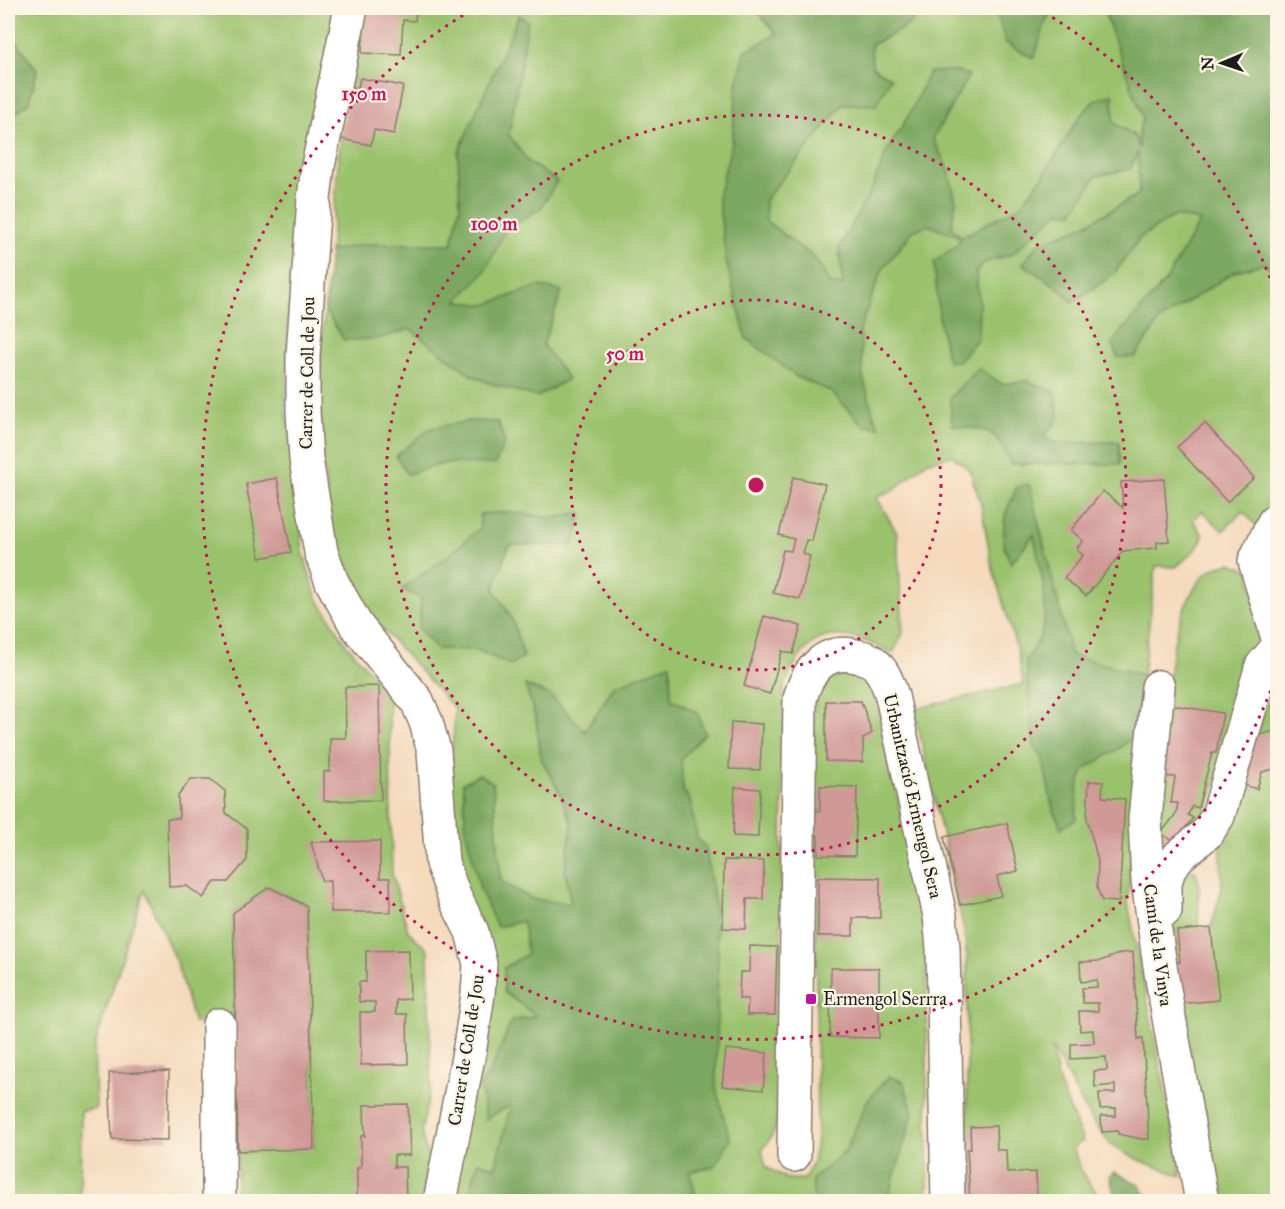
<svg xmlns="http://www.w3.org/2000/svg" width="1285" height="1209" font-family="'IM FELL Great Primer',serif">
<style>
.green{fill:#9ac16c;stroke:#5b6e44;stroke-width:1.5}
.forest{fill:#7ba760;stroke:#4c623e;stroke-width:1.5}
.building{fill:#d09996}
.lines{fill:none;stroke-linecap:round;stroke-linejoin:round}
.minor-casing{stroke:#887a6c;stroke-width:36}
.minor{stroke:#fff;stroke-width:33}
.ring{fill:none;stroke:#c2185b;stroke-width:3;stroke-dasharray:3 6}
.poi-dot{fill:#b5179e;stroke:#fcf5e5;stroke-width:2}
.labels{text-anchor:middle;stroke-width:4.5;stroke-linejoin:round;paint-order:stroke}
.street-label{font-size:18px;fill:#1c1c1c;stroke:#fcf5e5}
.poi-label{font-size:18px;fill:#1c1c1c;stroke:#fcf5e5;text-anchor:start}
.centre{fill:#c2185b;stroke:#fcf5e5;stroke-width:3}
.ring-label{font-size:18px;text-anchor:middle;font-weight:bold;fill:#c2185b;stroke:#fcf5e5;stroke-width:4.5;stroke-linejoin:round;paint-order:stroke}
</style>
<rect width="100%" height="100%" fill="#fcf5e5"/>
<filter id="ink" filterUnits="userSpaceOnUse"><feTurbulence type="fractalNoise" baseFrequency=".0167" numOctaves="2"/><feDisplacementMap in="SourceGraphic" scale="12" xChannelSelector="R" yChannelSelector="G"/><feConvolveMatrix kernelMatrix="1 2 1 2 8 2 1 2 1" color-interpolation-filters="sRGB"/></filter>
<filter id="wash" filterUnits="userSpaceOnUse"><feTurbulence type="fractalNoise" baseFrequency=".008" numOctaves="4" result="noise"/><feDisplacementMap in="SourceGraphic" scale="24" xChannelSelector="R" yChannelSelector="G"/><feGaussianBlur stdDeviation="1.35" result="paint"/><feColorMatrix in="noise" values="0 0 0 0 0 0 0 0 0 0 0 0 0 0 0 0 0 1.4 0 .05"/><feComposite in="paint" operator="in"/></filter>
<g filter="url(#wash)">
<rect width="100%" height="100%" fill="#f4d9bb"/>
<g class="green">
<polygon points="8,8 338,8 304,161 289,313 286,412 295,465 303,552 316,596 346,644 389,694 392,873 408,931 428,950 431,1086 421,1132 428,1158 421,1201 235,1201 238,1151 314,1148 307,906 269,887 233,913 234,1021 194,1023 177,964 144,890 94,1048 96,1109 81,1111 80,1201 8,1201 8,120 29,102 37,70 8,30"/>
<path d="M366,8H1277V511L1271,505L1259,529L1243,511L1223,531L1202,511L1193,520L1203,535C1200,549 1186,558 1176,567L1156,566L1139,708L1128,904L1182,1176C1164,1170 1124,1156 1110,1143C1089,1123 1067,1073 1052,1047L1059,1083L1083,1141L1078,1143L1074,1150L1080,1169L1102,1201H970L967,1122V957L964,930L914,709L1023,684L1018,653L992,566L981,504L969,469L952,456L928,461L891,492L876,496L897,533L903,633L893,653C839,627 808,624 784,687L779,1116L774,1132L762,1151L766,1167L787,1179H804L813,1162L817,1140L814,713C815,707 815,699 817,693C823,675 851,669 866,680C870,683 872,688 874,692L920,899L926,940L928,1201H452L492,971L457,866L448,814L455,709L387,634L350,589L332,527L321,452L320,363L340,144Z"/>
<path d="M1230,563L1249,570L1259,627L1258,647L1207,809L1168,850L1157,846C1160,809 1163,772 1165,736C1169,684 1168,621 1202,578C1209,568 1219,566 1230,563Z"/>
<path d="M1269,698L1278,709L1277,1201H1217L1170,946C1171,919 1167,888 1190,870L1196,872L1199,884L1198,929L1211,928L1222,887L1220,831Z"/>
</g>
<g class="forest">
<polygon points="754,8 931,8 902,29 871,45 872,67 891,78 876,105 843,104 765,200 766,221 816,259 830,284 843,285 839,247 870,192 887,151 910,113 929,72 954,71 969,75 933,139 949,171 956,201 951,227 961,237 1020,206 1043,176 1078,119 1094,101 1113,94 1114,123 1135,136 1139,148 1139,130 1143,118 1103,8 1277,8 1277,270 1262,264 1234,272 1160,320 1135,357 1117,357 1112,343 1166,280 1200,221 1174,216 1141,237 1114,274 1073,302 1055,285 1022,264 1038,244 1083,226 1139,194 1138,152 1130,169 1096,176 1073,212 1058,212 1012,254 983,263 976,273 979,301 978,338 959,361 948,361 940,325 934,262 956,246 961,237 927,225 913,231 882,270 860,328 863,377 873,413 879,427 864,426 830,391 797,377 746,338 726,261 718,196 732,143 737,84 745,51 777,34"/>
<polygon points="992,8 1059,8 1047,17 1034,59 1006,43 995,9"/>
<polygon points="519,15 528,22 509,135 528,162 557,181 541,208 506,229 485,271 457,301 485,305 539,286 562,291 543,345 568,379 537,397 492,384 471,375 410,329 378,339 344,340 325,310 330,251 367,244 452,244 460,206 458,153"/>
<polygon points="8,30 37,70 29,102 8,120"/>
<path d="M978,368L1002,384L1028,381L1055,392L1059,419L1044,436L1055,443L1119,442L1120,464H1010C996,426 988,431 952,425L950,398Z"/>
<polygon points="469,421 498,422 505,442 495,464 446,463 407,474 396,456 429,429"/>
<polygon points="1029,484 1071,655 1143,675 1133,736 1123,746 1085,769 1078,786 1076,819 1061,828 1052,805 1042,756 1034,746 1028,692 1026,661 1041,635 1045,614 1044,589 1034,535 1011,563 1003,544 1005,515 1017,487"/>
<polygon points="510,512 552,518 582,512 574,545 509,545 494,589 511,616 524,657 510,665 477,650 437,649 419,629 421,599 402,589 448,556 480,528 480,514"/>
<polygon points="670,664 671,699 697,712 705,733 681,759 683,790 690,800 697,838 706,848 714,901 718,957 716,1088 730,1140 715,1166 690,1172 697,1201 467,1201 478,1162 495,1167 511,1105 486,1119 480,1086 490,1072 512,1021 536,1016 504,992 504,968 527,954 523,921 497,927 480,889 466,832 463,783 479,774 493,783 501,882 533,899 571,904 565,870 572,824 561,795 541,758 536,719 525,685 550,695 585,731 614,686"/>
<polygon points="889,1076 904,1082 913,1114 887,1201 855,1201 855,1198 814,1201 812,1179 845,1152 867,1101"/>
<polygon points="1114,1172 1139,1184 1150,1201 1116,1201 1110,1176"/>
</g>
<g id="blocks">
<g class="building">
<polygon points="365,8 416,8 415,21 403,20 401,55 362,53"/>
<polygon points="360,78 403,86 394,134 374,130 371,145 341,139 351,87 358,88"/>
<polygon points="1205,423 1254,478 1227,502 1177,447"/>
<polygon points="793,477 825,484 812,541 806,540 803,554 810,556 800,599 773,593 783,550 791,551 794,539 779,535"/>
<polygon points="277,478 291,552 260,558 246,484"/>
<polygon points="1164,479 1169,541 1157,542 1157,548 1123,551 1086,596 1064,578 1083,555 1076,549 1083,541 1071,530 1103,491 1123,508 1121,482"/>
<polygon points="764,616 801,626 793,654 782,651 770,694 744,686"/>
<polygon points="379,686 381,800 324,801 324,772 330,771 330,738 346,738 345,687"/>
<polygon points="826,701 861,701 872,733 863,739 863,762 826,761"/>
<polygon points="1172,705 1223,713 1216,753 1212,753 1198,808 1192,806 1188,815 1193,818 1174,842 1161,833 1176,814 1178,803 1171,803 1175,777 1162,776"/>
<polygon points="731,722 762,724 760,770 729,769"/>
<polygon points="1278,730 1278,768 1262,772 1257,789 1243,785 1249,738"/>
<polygon points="191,779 210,779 225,791 226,813 247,829 247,860 228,882 215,882 203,898 187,886 169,887 167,819 179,818 178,796"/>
<polygon points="1089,781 1103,782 1102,797 1125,799 1119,902 1102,901 1097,887 1098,861 1087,819"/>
<polygon points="820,786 857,787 855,856 818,855 818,835 814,835 815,810 820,811"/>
<polygon points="735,787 760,789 758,837 733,836"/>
<polygon points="1007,823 1018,871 997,876 1001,896 960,905 944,837"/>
<polygon points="380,841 380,878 390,878 391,912 331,912 330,881 322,881 311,842"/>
<polygon points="724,860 764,861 763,899 747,899 746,929 723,928"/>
<polygon points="818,877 880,878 880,918 853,918 853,936 818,936"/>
<polygon points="269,887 307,906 314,1149 238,1151 233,913"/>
<polygon points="1211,928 1219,1000 1177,1004 1173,963 1180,962 1177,931"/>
<polygon points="750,946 777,947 775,1015 747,1015 748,999 739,999 740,972 749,972"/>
<polygon points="409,950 410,999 396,1000 396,1014 407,1014 408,1064 361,1065 360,1012 375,1012 375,1002 359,1002 359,982 366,982 366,951"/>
<polygon points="1133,952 1138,1039 1143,1038 1149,1139 1141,1139 1118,1134 1118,1131 1102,1132 1101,1116 1116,1116 1116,1108 1100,1109 1099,1093 1115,1093 1115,1085 1095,1087 1094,1071 1107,1070 1106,1057 1071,1059 1071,1044 1094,1043 1093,1030 1080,1031 1079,1011 1098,1011 1098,1003 1083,1003 1082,988 1097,987 1097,980 1081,982 1080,962 1100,961 1122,953"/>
<polygon points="831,968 879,968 879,1038 830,1037"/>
<polygon points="726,1049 767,1053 763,1090 722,1086"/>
<polygon points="169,1071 168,1140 112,1139 109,1073"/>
<polygon points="408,1104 410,1155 394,1155 394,1167 405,1167 406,1202 357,1202 357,1168 361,1168 361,1136 365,1136 364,1105"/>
<polygon points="996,1126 997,1150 1006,1150 1007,1173 1036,1172 1037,1200 970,1202 967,1149 971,1149 970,1127"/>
</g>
</g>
</g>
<g filter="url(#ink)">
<use href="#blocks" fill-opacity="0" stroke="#887a6c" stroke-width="1.5"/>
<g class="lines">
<g class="minor-casing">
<g id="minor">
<polyline points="351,8 318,166 314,199 303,355 303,411 306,459 321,552 332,582 356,625 417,701 426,722 434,751 442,863 455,898 472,932 480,964 478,994 470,1047 440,1202"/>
<polyline points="1274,522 1255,561 1278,638"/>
<polyline points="1158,687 1145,819 1148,881 1161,973 1202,1202"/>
<polyline points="1165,910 1165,883 1169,869 1179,856 1207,833 1218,816 1262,666 1278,647"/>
<path d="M794,1155L800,699C807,671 825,648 856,656C860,657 866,658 870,660C882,667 888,683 892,696L940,916L943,948L948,1202"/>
<polyline points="219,1202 219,1025"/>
</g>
</g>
<use href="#minor" class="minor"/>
</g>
</g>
<g class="ring">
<circle cx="756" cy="485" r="185"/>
<circle cx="756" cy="485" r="370"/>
<path d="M1277 674A554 554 0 1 1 475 8M1037 8A554 554 0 0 1 1277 296"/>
</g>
<rect class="poi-dot" x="805" y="993" width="12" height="12" rx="3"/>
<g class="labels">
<g class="street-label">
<text transform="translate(307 373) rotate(-89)" y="6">Carrer de Coll de Jou</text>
<text transform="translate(913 796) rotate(77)" y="6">Urbanització Ermengol Sera</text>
<text transform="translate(1158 945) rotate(82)" y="6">Camí de la Vinya</text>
<text transform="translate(466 1050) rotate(-81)" y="6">Carrer de Coll de Jou</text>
</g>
<g class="poi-label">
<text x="823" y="1005">Ermengol Serrra</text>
</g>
</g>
<circle cx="756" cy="485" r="9" class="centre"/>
<g class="ring-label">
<text x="364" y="100">150 m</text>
<text x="494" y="230">100 m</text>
<text x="625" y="360">50 m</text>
</g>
<rect width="1285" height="1209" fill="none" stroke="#fcf5e5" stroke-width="30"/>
<g transform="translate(1222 63) rotate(268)" stroke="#fcf5e5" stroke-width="4.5" paint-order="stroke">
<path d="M0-4.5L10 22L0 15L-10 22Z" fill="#1c1c1c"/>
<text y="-9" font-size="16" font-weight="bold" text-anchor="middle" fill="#1c1c1c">N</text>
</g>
</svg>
